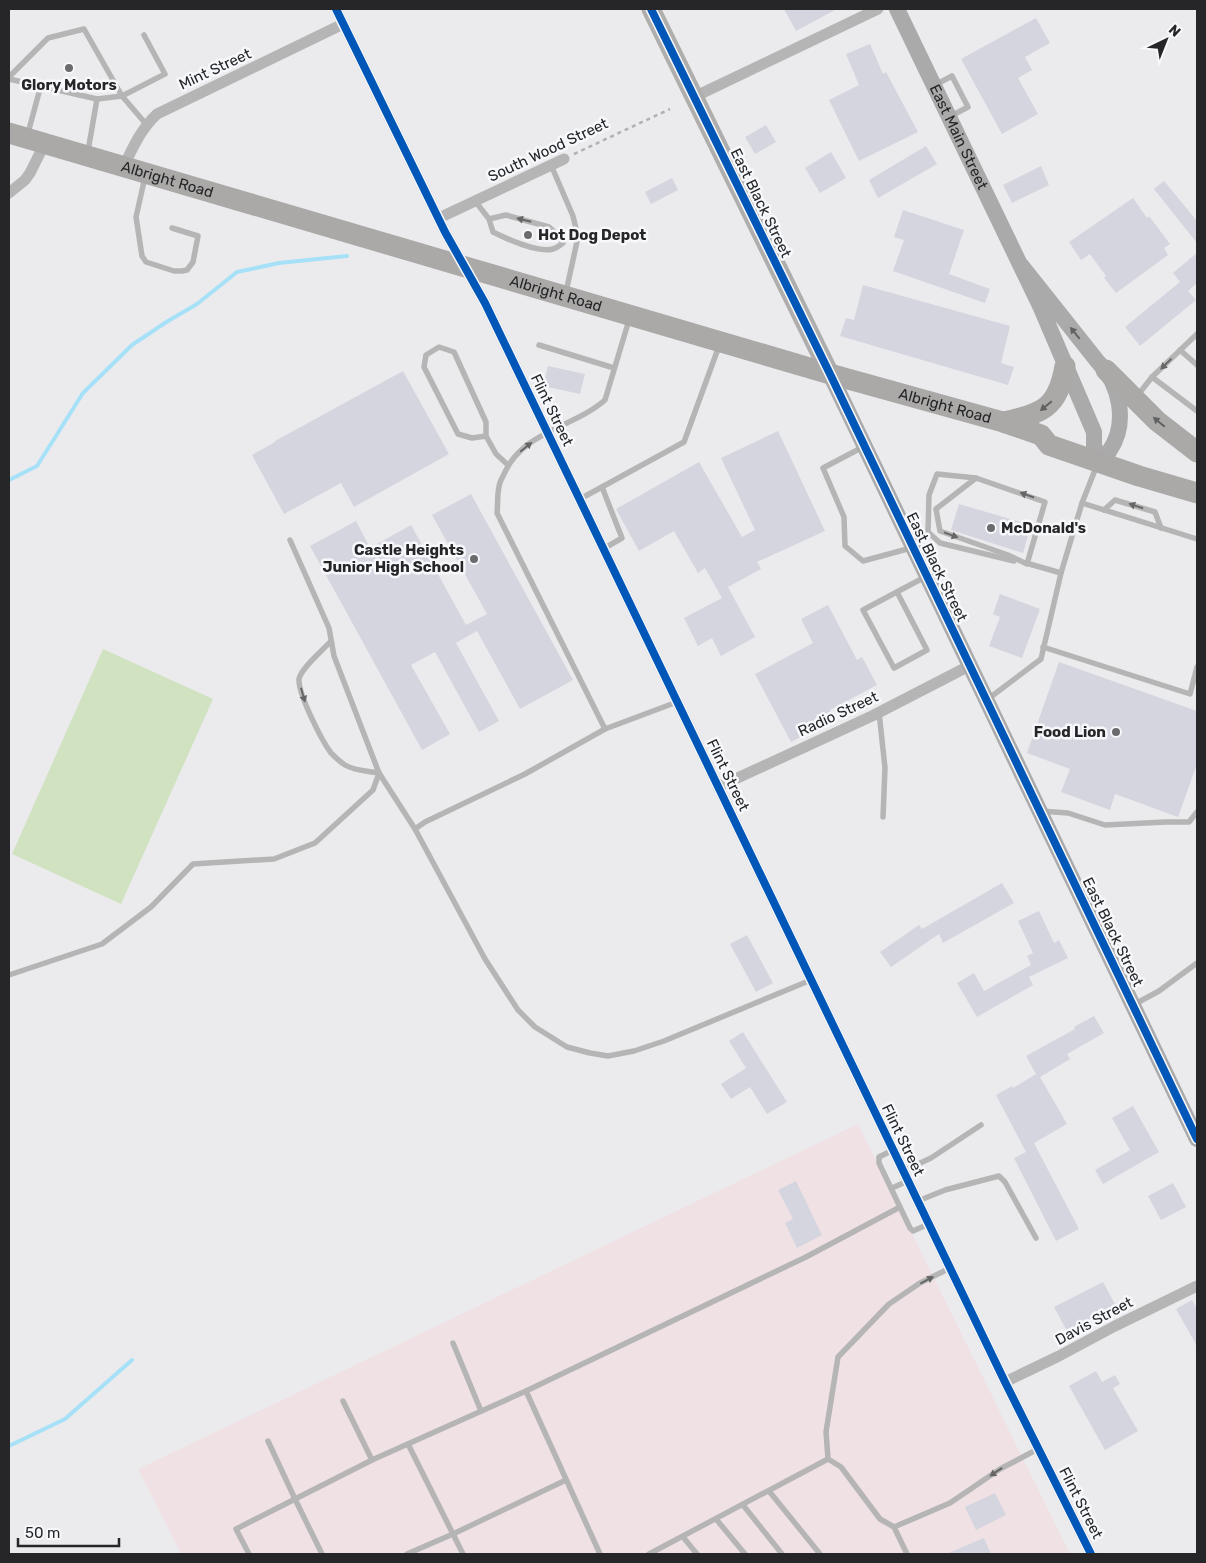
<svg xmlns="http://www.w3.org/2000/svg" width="1206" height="1563" font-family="Rubik,sans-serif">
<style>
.industrial{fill:#f0e1e4}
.green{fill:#d1e2c1}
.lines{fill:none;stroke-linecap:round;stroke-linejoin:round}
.stream{stroke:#a6e1f8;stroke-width:4}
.building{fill:#d4d5df}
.path{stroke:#b1b0b2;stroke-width:2.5;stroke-dasharray:4 4;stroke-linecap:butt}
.lane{stroke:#b5b5b5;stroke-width:5.5}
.street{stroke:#b5b5b5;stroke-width:11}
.secondary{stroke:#abaaab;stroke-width:16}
.primary{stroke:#afaead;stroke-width:19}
.highway{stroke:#aaa9a8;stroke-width:21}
.cycleway-casing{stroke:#f7f8fc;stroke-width:11}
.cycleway{stroke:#0057b8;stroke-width:8}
.oneway{fill:#666667}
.oneway2{fill:#626163}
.oneway3{fill:#616162}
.poi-dot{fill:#6b6b6d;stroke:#f7f8fc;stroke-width:2}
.labels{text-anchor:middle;stroke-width:5;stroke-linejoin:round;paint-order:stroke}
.street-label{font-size:15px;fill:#262628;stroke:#f7f8fc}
.poi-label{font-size:15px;font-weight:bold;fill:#262628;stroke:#f7f8fc;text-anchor:start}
</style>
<rect width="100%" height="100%" fill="#ebebee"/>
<polygon class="industrial" points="858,1124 1070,1554 181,1554 138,1469"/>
<polygon class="green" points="103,649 213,699 121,904 12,854"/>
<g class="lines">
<g class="stream">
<polyline points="9,480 37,466 83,393 132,345 168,321 197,304 237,272 279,263 347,256"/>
<polyline points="9,1446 65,1419 132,1360"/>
</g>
</g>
<g class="building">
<polygon points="784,9 837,9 796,31"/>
<polygon points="1036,18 1050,43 1025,57 1032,70 1018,78 1038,114 1002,134 961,59"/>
<polygon points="870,44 883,74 886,72 918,132 859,161 829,100 859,85 846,54"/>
<polygon points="766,125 776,142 755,154 745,137"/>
<polygon points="926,146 937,164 878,198 869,180"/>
<polygon points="831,152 846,178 820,193 805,168"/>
<polygon points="1041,166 1049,185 1012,203 1003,185"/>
<polygon points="672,178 678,190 651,204 645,192"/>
<polygon points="1164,181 1197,221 1197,243 1154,189"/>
<polygon points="1133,198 1147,218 1149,216 1170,244 1164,248 1168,255 1116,293 1104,278 1106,276 1090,254 1081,260 1069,242"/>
<polygon points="903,210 964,230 949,274 990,289 985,303 893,271 904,240 894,237"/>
<polygon points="1197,253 1197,283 1188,291 1196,300 1140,346 1125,327 1180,282 1173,273"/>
<polygon points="863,285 1010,326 1001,363 1014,367 1008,385 840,336 846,318 854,320"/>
<polygon points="548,366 585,374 580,394 543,386"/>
<polygon points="403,371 449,454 354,507 341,483 284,514 252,455 275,442 275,441"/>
<polygon points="778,431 825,531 757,562 761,569 728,587 755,637 721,656 712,638 698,646 684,618 722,598 705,568 698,573 674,531 639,551 616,509 699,462 742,537 755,530 721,458"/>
<polygon points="471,494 573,680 520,709 477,631 456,643 499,721 479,732 435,652 411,665 450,734 422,750 310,546 356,521 370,548 411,525 466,625 487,614 432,515"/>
<polygon points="959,504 1031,525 1023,553 951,530"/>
<polygon points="1000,594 1040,609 1022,658 989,646 1000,617 993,614"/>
<polygon points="828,605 857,660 862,657 877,685 830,710 835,720 791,742 755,674 813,643 801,619"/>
<polygon points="1059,662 1197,711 1197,764 1178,817 1115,794 1110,810 1061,792 1070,769 1027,753"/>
<polygon points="1002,883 1014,903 943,943 939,934 891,967 880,952 919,925 922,929"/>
<polygon points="1039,911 1054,943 1059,940 1068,958 1029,977 1033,985 977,1017 957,983 974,973 984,991 1031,965 1027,956 1033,953 1018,921"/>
<polygon points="747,935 773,983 756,992 730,944"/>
<polygon points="1094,1016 1104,1033 1067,1054 1070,1059 1040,1077 1067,1124 1034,1143 1079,1229 1056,1241 1014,1158 1026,1152 996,1095 1012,1086 1013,1088 1036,1074 1026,1056 1075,1029 1074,1027"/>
<polygon points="743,1032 787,1102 767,1114 750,1087 731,1099 721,1084 746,1068 729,1041"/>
<polygon points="1133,1106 1159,1152 1103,1184 1095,1170 1130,1150 1112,1118"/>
<polygon points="796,1181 822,1235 797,1248 785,1223 793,1219 778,1190"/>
<polygon points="1173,1183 1186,1207 1161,1220 1148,1196"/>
<polygon points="1103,1282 1116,1306 1067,1331 1054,1307"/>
<polygon points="1192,1300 1197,1309 1197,1346 1176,1309"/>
<polygon points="1096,1371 1102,1382 1115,1375 1120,1384 1113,1388 1138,1431 1105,1450 1069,1386"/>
<polygon points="995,1493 1006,1515 976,1530 965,1507"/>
<polygon points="984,1538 991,1554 946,1554"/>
</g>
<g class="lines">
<polyline class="path" points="574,154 670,109"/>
<g class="lane">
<polyline points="9,77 48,38 84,29 122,96 146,124"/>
<polyline points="9,79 97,99 122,96 165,74 144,35"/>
<polyline points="935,85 952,76 968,107 951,116"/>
<polyline points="28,133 41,85"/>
<polyline points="88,151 97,99"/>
<polyline points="551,165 573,216 578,237 566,292"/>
<polyline points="145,177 136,217 142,256 146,262 174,271 182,271 187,270 193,262 198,236 172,228"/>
<path d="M475,201L489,219L493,232C507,239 538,253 553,249C557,248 560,245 563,243L557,234L549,227L506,215L489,219"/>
<path d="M629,320L605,400C573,428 524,431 505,472C503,477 499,482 499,487C497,495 498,505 497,513L605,729L677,702"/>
<polyline points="539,345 614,368"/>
<polyline points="1180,350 1197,365"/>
<polyline points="1152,377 1197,411"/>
<polyline points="1138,395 1152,377 1197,334"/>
<polyline points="486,436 472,438 458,434 424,367 426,355 439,347 454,352 486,422 486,436 496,454 508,465"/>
<polyline points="863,447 823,468 844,517 845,546 863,561 911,548"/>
<polyline points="602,487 622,538 603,549"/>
<polyline points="580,499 684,442 719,346"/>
<polyline points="1082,503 1197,539"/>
<polyline points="1104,510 1115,500 1155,512 1161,528"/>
<polyline points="928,532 929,495 937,474 976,478 1045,502 1027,564 1008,555 940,531 936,509 976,478"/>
<polyline points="910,538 928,532 940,543 1014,561"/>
<polyline points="290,540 329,628 334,656 379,773 415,829"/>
<polyline points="1026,563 1061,573 1082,503 1097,465"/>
<polyline points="897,592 927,650 894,668 863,610 925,577"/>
<polyline points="1043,647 1190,694 1194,679"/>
<polyline points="1197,667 1194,679 1197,680"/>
<polyline points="988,699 1041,659 1061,573"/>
<polyline points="879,712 885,768 883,817"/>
<polyline points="605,729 525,774 425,822 415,829 485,959 518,1010 535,1027 567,1047 590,1053 608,1056 634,1051 664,1041 811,980"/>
<polyline points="1041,811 1068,813 1105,825 1166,822 1189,822 1197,812"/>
<path d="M9,975L102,944L151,907L193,864L274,859L315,843L373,790L379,773C368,771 355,771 345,765C340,762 335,757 331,753C322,741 298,694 299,679C301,668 323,650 331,641"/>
<polyline points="1135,1004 1159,991 1197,963"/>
<polyline points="893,1150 879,1157 879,1163 910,1228 913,1231 929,1224"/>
<polyline points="903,1171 931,1158 981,1125"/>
<polyline points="892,1188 908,1181"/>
<polyline points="918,1201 945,1190 999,1176 1005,1182 1036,1238"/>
<polyline points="453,1343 481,1411"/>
<polyline points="526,1391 806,1257 900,1207"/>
<polyline points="343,1401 372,1460"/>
<polyline points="268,1441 295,1499 322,1554"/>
<polyline points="408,1444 463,1554"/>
<polyline points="828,1459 841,1467 880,1519 894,1527 950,1503 1000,1469 1038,1449"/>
<polyline points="769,1491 820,1554"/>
<polyline points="743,1505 782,1554"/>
<polyline points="716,1519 745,1554"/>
<polyline points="894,1527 907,1554"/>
<polyline points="683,1537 697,1554"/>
<polyline points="249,1554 236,1529 372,1460 526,1391 600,1554"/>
<polyline points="407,1554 453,1534 566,1480"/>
<polyline points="649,1554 828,1459 826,1432 838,1357 889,1304 920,1283 950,1268"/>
</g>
<g class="street">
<polyline points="336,9 445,232 485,303 1005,1382 1091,1554"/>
<polyline points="694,97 878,9"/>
<path d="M124,166C133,147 141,129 157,114L343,24"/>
<polyline points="9,193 25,180 30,173 45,143"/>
<polyline points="439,218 564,159"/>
<polyline points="718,787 872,716 969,666"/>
<polyline points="1005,1382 1059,1356 1115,1326 1197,1286"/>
</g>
<g class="secondary">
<path id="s1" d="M897,9L1041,308L1094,432V445L1099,461C1102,458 1108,454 1110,450C1128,423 1120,384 1098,362L1021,265"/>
<polyline points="830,374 1197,1139"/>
</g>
<polyline class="primary" points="651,9 830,374"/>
<g class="highway">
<path id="s2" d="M9,133L830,374L1003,422L1041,435L1049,445L1139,476L1197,493"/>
<polyline points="1106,370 1157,421 1197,452"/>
<path d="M1004,422C1043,413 1058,408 1065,366"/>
</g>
<g class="cycleway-casing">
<g id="cycleway">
<polyline points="336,9 445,232 485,303 1005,1382 1091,1554"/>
<polyline points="651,9 830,374 1197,1139"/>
</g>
</g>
<use href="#cycleway" class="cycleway"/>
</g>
<defs><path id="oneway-solid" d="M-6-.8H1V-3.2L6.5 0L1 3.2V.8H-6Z" transform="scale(1.25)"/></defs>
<g class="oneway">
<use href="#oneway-solid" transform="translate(524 220) rotate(-166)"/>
<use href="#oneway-solid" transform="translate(1166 364) rotate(136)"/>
<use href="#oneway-solid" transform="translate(526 447) rotate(-39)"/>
<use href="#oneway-solid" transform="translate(1027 495) rotate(-161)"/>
<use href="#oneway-solid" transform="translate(1136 506) rotate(-163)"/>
<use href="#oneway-solid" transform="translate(951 535) rotate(20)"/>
<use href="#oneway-solid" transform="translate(303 695) rotate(74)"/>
<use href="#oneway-solid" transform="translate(927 1280) rotate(-28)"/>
<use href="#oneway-solid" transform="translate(996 1472) rotate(146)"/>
</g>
<use class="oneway2" href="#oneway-solid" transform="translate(1075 333) rotate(-129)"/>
<g class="oneway3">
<use href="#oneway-solid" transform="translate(1046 406) rotate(140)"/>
<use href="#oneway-solid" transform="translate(1159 422) rotate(-140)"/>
</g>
<g class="poi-dot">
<circle cx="69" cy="68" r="5"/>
<circle cx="528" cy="235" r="5"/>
<circle cx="991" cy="528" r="5"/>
<circle cx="474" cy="559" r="5"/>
<circle cx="1116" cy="732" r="5"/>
</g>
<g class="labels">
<g class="street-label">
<text transform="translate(215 69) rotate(-25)" y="5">Mint Street</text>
<text dy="5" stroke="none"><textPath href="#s1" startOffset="142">East Main Street</textPath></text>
<text transform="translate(548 150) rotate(-25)" y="5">South Wood Street</text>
<text dy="5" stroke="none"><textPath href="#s2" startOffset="165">Albright Road</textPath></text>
<text transform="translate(761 203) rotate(64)" y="5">East Black Street</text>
<text dy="5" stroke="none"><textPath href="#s2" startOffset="570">Albright Road</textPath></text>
<text dy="5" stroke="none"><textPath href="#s2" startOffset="975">Albright Road</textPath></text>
<text transform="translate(552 410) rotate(64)" y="5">Flint Street</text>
<text transform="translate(937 567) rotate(64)" y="5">East Black Street</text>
<text transform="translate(838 714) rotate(-25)" y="5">Radio Street</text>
<text transform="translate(728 775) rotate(64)" y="5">Flint Street</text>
<text transform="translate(1113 932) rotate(64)" y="5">East Black Street</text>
<text transform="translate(903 1140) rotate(64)" y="5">Flint Street</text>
<text transform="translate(1094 1321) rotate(-28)" y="5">Davis Street</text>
<text transform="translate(1081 1503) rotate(63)" y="5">Flint Street</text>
</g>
<g class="poi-label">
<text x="69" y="90" text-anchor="middle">Glory Motors</text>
<text x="538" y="240">Hot Dog Depot</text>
<text x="1001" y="533">McDonald's</text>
<text x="464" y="555" text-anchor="end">Castle Heights<tspan x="464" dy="17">Junior High School</tspan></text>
<text x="1106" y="737" text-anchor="end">Food Lion</text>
</g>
</g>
<rect width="1206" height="1563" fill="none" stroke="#262628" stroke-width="20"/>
<g transform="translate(1166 40) rotate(43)" stroke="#f7f8fc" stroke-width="4" paint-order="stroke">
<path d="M0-4L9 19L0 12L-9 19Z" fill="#262628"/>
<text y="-8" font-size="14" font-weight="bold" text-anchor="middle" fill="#262628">N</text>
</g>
<path d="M18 1538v8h101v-8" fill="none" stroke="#262628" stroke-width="2.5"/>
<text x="25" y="1538" font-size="15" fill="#262628" stroke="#f7f8fc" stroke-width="4" paint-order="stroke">50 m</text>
</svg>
